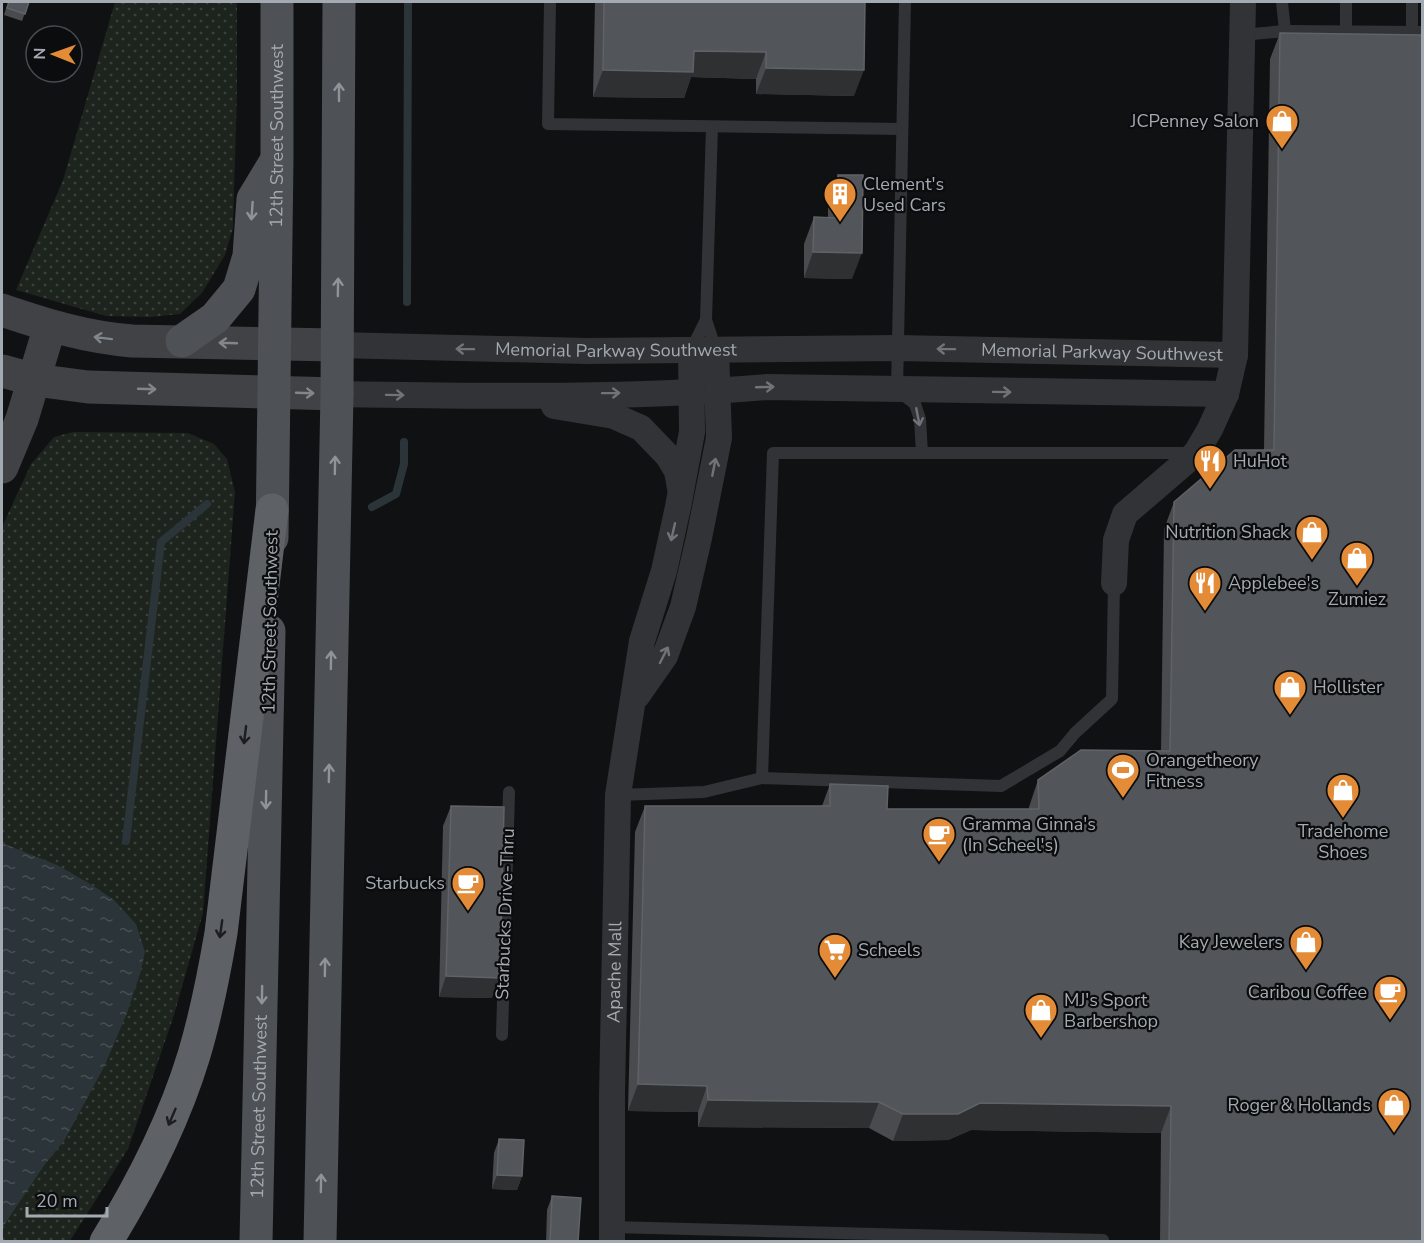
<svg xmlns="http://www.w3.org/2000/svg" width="1424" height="1243" font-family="'Nunito Sans',sans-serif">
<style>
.grass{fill:url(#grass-dots)}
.water{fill:url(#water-ripples)}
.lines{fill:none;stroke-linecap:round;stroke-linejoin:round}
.stream{stroke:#2b3539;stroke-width:8}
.lane{stroke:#323336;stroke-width:12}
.street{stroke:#323336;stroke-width:26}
.secondary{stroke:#404246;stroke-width:33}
.primary{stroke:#4e5155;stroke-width:33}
.highway{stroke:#5e6267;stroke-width:33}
.wall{fill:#494b4e}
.shaded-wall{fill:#2e3032}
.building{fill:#525559;stroke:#5f6367;stroke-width:1.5}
.oneway{stroke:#8e949a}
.oneway2{stroke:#80868c}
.oneway3{stroke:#70747a}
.oneway4{stroke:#1c1d1f}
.labels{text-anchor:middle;stroke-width:4.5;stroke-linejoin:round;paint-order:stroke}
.poi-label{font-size:18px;fill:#a3aab1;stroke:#0b0c0d;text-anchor:start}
.street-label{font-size:18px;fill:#a3aab1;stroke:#0b0c0d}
</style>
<defs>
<pattern id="grass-dots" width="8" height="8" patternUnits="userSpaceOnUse" patternTransform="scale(1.5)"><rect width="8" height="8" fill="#1d241d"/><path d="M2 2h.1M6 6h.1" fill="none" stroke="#3b413b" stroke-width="1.8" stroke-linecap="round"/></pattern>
<pattern id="water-ripples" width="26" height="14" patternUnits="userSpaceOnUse" patternTransform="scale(1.5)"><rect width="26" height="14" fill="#2b3539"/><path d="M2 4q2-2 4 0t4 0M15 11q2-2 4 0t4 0" fill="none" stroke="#475053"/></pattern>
</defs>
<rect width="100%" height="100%" fill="#101112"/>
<g class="grass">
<polygon points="115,2 237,2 237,92 233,228 225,255 202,293 180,314 150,317 106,316 16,290 63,180"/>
<polygon points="73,432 188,433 214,444 227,459 235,492 203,913 174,1015 128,1149 70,1241 2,1241 2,527 31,464 54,437"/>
</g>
<polygon class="water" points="2,843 57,865 92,885 114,900 136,924 145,952 140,974 127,1013 104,1067 64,1141 45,1164 2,1228"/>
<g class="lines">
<g class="stream">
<polyline points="407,302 408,2"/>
<polyline points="372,507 396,494 404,464 404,442"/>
<polyline points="126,841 161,542 207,504"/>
</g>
<g class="lane">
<polyline points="550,2 548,124 902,129"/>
<polyline points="905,2 897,390 915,404 920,419 922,453"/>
<polyline points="1282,2 1285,31"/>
<polyline points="1346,2 1346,31"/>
<polyline points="1412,2 1412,32"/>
<polyline points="1242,35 1285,31 1422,32"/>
<polyline points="712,127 706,320 716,350"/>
<polyline points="691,350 706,320"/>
<polyline points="762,778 773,453 1191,453"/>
<polyline points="618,795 704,792 762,778 1001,786 1060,751 1075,733 1112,699 1114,583"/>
<polyline points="502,1035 509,792"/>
<polyline points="612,1227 1103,1240 1103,1242"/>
</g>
<g class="street">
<path id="s1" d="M337,345L587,351L898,348L1235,355"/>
<path d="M337,394C480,396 624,399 767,387L1226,394"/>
<polyline points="554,406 614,416 641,428 668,456 677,471 680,488"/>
<polyline points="1114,583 1116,540 1125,514 1196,453 1210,429 1226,394 1235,355 1243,2"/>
<polyline points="637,696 665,656 683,607 699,538 719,438 716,350"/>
<path id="s2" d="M612,1242V1094L618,795L642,641L664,571L678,507L692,432L691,350"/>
</g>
<g class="secondary">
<path d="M2,310C46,325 85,337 132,341L337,345"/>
<polyline points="2,371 35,380 88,387 337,394"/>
<polyline points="2,467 22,419 50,326"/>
</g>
<g class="primary">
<polyline points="182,341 215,318 239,289 249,256 253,199 276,161"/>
<path id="s3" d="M272,538L277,159V2"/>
<path id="s4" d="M256,1242L269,631"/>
<polyline points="320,1242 337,394 339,2"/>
</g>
<path class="highway" d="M106,1242C143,1182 174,1121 194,1055C206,1015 214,974 221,933L272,510"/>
</g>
<g class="wall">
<polygon points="8,2 29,2 22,21 4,15"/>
<polygon points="595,2 865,2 854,96 756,94 756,79 691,77 684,98 593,97"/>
<polygon points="1280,33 1422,1242 1160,1242 1161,1133 971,1130 948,1140 893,1141 869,1128 698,1127 698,1112 628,1111 635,832 645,806 822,806 830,784 887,809 1029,809 1029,807 1038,780 1161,751 1164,529 1174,502 1264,450 1270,59"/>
<polygon points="838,175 852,279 804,278 804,244 814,217 828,218 828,201"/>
<polygon points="451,806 492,998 439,997 443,826"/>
<polygon points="499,1139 522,1176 517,1190 492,1189 494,1153"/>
<polygon points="552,1196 578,1242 546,1242 547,1210"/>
</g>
<g class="shaded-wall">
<polygon points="694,51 766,52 756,79 691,77 684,98 593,97 603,70"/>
<polygon points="766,68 864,70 854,96 756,94"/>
<polygon points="813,252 862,253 852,279 804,278"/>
<polygon points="446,976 500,978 492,998 439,997"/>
<polygon points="638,1084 707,1086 698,1112 628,1111"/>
<polygon points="708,1100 879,1102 869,1128 698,1127"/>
<polygon points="980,1103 1171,1106 1161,1133 971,1130 948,1140 893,1141 903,1114"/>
<polygon points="497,1175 522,1176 517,1190 492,1189"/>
</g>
<g class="building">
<polygon points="9,2 29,2 25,14 7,8"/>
<polygon points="604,2 865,2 864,70 766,68 766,52 694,51 693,72 603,70"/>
<polygon points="1280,33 1422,35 1422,1242 1169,1242 1171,1106 980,1103 958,1114 903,1114 879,1102 708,1100 707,1086 638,1084 645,806 830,806 830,784 888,786 887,809 1039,809 1038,780 1081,750 1170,751 1174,502 1235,450 1274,450"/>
<polygon points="838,175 863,175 862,253 813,252 814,217 837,218"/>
<polygon points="451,806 504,807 500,978 446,976"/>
<polygon points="499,1139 524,1140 522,1176 497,1175"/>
<polygon points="552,1196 581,1198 578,1242 550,1242"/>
</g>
<defs><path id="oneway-shaft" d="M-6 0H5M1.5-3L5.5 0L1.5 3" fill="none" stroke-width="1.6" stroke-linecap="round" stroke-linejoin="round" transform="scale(1.5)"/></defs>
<g class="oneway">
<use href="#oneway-shaft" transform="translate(339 92) rotate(-90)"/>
<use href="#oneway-shaft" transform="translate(252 211) rotate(94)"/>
<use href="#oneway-shaft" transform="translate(338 287) rotate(-89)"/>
<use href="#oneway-shaft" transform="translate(335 465) rotate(-89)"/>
<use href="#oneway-shaft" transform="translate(331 660) rotate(-89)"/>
<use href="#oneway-shaft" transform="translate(329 773) rotate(-89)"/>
<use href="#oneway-shaft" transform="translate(266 800) rotate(91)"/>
<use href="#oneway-shaft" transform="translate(325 967) rotate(-89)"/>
<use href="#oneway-shaft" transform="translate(262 995) rotate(91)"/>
<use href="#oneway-shaft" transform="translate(321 1183) rotate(-89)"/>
</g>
<g class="oneway2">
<use href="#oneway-shaft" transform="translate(103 338) rotate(-173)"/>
<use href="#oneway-shaft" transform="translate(228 343) rotate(-178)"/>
<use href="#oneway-shaft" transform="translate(147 389) rotate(2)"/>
<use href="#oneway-shaft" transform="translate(305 393) rotate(2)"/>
</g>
<g class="oneway3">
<use href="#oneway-shaft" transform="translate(465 349) rotate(-179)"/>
<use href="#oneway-shaft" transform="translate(946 349) rotate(-179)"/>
<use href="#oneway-shaft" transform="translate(765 387) rotate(-2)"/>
<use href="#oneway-shaft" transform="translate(1002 392) rotate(1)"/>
<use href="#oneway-shaft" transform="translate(611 393) rotate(-1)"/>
<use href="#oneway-shaft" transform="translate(395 395) rotate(1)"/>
<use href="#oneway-shaft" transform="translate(918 417) rotate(79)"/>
<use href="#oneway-shaft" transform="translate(714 467) rotate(-79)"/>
<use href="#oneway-shaft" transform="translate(673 532) rotate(103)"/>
<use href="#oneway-shaft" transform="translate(664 655) rotate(-63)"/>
</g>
<g class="oneway4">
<use href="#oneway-shaft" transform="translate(245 735) rotate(97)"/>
<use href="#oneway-shaft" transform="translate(221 929) rotate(98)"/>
<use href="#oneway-shaft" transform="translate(172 1117) rotate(113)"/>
</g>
<defs>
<g id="shop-pin" transform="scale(1.725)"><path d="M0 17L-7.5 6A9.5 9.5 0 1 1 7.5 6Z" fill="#e38b37" stroke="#0b0c0d"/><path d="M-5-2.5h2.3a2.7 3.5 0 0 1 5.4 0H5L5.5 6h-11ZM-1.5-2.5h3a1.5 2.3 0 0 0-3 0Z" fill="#fff"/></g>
<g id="building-pin" transform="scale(1.725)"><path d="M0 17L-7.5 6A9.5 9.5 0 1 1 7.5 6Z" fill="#e38b37" stroke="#0b0c0d"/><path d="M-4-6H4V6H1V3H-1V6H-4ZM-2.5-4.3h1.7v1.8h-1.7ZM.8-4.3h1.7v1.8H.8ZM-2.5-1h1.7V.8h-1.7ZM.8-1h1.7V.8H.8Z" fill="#fff"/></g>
<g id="restaurant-pin" transform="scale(1.725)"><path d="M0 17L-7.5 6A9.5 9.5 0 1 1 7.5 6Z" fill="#e38b37" stroke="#0b0c0d"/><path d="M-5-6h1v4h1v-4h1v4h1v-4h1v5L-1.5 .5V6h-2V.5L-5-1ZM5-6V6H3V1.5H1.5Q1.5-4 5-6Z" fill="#fff"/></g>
<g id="stadium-pin" transform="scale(1.725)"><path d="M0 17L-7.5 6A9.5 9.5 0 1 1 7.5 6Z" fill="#e38b37" stroke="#0b0c0d"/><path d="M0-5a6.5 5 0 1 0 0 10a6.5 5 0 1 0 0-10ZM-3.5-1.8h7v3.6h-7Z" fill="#fff"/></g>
<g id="cafe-pin" transform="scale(1.725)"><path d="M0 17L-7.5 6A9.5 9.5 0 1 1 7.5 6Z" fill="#e38b37" stroke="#0b0c0d"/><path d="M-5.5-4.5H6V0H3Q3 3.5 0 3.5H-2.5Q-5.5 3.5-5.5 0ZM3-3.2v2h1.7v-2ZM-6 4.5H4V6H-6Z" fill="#fff"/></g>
<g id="supermarket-pin" transform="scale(1.725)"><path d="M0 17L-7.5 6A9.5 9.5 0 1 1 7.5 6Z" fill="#e38b37" stroke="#0b0c0d"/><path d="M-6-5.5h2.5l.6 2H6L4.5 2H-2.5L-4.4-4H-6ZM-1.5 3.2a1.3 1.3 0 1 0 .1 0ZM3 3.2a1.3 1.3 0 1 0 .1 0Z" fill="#fff"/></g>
</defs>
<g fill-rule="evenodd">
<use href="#shop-pin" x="1282" y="121"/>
<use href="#building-pin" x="840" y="194"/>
<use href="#restaurant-pin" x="1210" y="461"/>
<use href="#shop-pin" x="1312" y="532"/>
<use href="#shop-pin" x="1357" y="558"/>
<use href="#restaurant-pin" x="1205" y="583"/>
<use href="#shop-pin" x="1290" y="687"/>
<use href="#stadium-pin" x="1123" y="770"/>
<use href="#shop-pin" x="1343" y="790"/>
<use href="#cafe-pin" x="939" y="834"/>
<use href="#cafe-pin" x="468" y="883"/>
<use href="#shop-pin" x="1306" y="942"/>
<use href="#supermarket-pin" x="835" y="950"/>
<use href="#cafe-pin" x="1390" y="992"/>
<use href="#shop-pin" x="1041" y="1010"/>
<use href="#shop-pin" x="1394" y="1105"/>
</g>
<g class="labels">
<g class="poi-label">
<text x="1259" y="127" text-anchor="end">JCPenney Salon</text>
<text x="863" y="190">Clement's<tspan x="863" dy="21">Used Cars</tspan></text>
<text x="1233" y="467">HuHot</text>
<text x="1289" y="538" text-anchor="end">Nutrition Shack</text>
<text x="1228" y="589">Applebee's</text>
<text x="1357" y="605" text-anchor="middle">Zumiez</text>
<text x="1313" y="693">Hollister</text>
<text x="1146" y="766">Orangetheory<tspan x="1146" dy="21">Fitness</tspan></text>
<text x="962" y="830">Gramma Ginna's<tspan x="962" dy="21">(In Scheel's)</tspan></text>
<text x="1343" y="837" text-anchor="middle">Tradehome<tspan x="1343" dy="21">Shoes</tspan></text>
<text x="445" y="889" text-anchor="end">Starbucks</text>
<text x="1283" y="948" text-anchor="end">Kay Jewelers</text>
<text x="858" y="956">Scheels</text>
<text x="1367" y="998" text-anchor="end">Caribou Coffee</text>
<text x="1064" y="1006">MJ's Sport<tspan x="1064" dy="21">Barbershop</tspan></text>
<text x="1371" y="1111" text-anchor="end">Roger &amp; Hollands</text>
</g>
<g class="street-label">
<text dy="6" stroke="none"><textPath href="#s3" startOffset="402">12th Street Southwest</textPath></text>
<text dy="6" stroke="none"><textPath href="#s1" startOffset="279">Memorial Parkway Southwest</textPath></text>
<text dy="6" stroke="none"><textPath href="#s1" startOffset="765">Memorial Parkway Southwest</textPath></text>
<text transform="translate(270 622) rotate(-89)" y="6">12th Street Southwest</text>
<text transform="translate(505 914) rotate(-88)" y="6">Starbucks Drive-Thru</text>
<text dy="6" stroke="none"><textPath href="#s2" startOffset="270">Apache Mall</textPath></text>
<text dy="6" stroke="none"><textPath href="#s4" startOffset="135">12th Street Southwest</textPath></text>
</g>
</g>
<rect width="1424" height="1243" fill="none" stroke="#a3aab1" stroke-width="6"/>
<g transform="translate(54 54) rotate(271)"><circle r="28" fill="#0b0c0d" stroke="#484b4f" stroke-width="1.5"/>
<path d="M0-4.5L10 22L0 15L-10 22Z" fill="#e38b37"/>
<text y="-9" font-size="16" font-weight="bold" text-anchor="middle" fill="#a3aab1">N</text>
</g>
<path d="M27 1207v9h80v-9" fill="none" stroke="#a3aab1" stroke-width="3"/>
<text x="36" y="1207" font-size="18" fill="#a3aab1" stroke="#0b0c0d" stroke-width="4.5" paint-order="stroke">20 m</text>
</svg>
